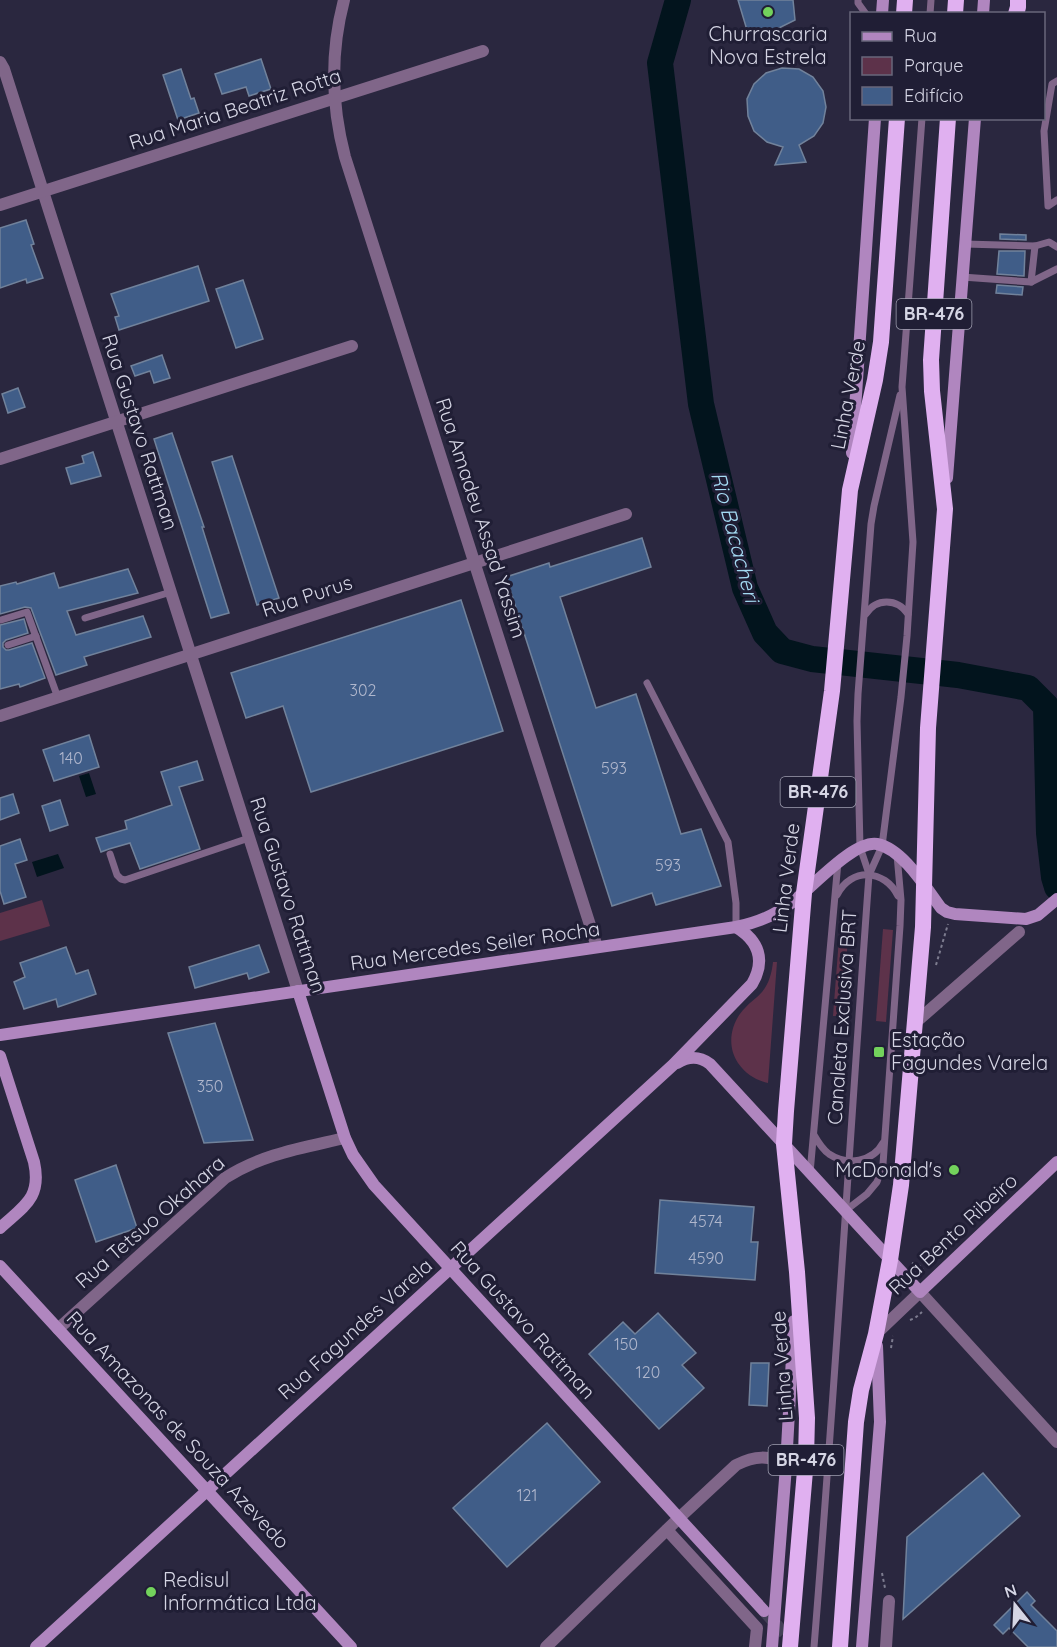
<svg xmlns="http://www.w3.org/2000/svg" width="1057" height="1647" font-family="Quicksand,sans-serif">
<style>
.green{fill:#5d324a}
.water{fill:#02141d}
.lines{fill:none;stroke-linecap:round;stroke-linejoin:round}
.river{stroke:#02141d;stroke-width:26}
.building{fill:#405d88;stroke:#71829b;stroke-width:1.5}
.secondary-tunnel{stroke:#444158;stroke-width:12;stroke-dasharray:12 6;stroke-linecap:butt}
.path{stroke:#7d7c8f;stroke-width:2;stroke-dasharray:3 3;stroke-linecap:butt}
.service{stroke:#806689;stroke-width:7}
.minor{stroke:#806689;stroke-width:12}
.tertiary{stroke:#806689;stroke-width:12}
.secondary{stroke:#b086bf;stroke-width:12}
.trunk{stroke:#e0b0f0;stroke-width:16}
.poi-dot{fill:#73d25c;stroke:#201e35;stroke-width:2}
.labels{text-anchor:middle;stroke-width:6;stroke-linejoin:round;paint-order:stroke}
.number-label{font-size:16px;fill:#b0b7cd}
.shield{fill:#201e35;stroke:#9f9eb0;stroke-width:1.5}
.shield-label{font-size:18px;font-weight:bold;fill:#d5d5e4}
.poi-label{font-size:20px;fill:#d5d5e4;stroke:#201e35;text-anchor:start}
.street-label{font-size:20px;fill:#d5d5e4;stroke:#201e35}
.water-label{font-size:21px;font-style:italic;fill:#a5dbf4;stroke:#201e35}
</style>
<rect width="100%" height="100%" fill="#2a273f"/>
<g class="green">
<polygon points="42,900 50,926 0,941 0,913"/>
<polygon points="840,925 849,925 842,1016 833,1016"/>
<polygon points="883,929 893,930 886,1022 876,1021"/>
<path d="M773,962H777L768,1083C755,1080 746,1074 738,1063C726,1045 731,1022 745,1008C750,1002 757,998 762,992C769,984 772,972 773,962Z"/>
</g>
<g class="water">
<polygon points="89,773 96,794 86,797 79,776"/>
<polygon points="58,854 64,868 37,877 32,862"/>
</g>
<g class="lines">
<polyline class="river" points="678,0 660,63 701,404 745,588 765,633 782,651 812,659 958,675 1028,688 1046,706 1049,833 1054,877 1057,887"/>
</g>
<g class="building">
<polygon points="738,0 793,0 795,20 767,34 747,30"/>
<polygon points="261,59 271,89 249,96 246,87 222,94 215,74"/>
<polygon points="782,68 799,69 813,77 823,91 826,107 823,123 814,136 799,145 806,162 775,165 783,147 767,142 754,131 748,116 747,99 754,84 766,73"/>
<polygon points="181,69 191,99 194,98 199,113 178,120 163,75"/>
<polygon points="26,220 34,244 31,245 43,278 27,283 26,279 0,288 0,228"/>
<polygon points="1000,234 1026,235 1026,240 1000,239"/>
<polygon points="999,251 1025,251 1024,276 997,274"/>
<polygon points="198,266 209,301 119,330 115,317 119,316 111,294"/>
<polygon points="243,280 263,339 236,348 216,289"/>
<polygon points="997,285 1023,287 1022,295 996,293"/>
<polygon points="162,355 170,378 154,383 150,371 135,376 131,366"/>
<polygon points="18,388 25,407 8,413 2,394"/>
<polygon points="172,433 204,527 202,527 229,613 211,618 154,439"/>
<polygon points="93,452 101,476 71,484 66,468 84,463 82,456"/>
<polygon points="232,456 279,598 257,605 212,462"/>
<polygon points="642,538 651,567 560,597 596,708 636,694 681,834 701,829 721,886 656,905 652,893 612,906 506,577 549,563 550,567"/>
<polygon points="128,569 138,593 67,611 76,635 143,616 151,637 84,657 87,665 56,675 31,608 25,607 0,614 0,586 16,582 17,584 54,573 59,588"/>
<polygon points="461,600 503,731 311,792 283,706 246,718 231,673"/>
<polygon points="24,619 28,633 6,640 3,643 3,647 6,650 9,650 32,643 45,678 20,687 19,684 0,689 0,625"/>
<polygon points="89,735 99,767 54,781 43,750"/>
<polygon points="197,761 203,780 179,787 200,849 140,869 130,843 109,849 101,852 96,838 127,829 125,821 172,805 161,772"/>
<polygon points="13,794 19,813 0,820 0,798"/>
<polygon points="60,800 68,825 50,831 42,806"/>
<polygon points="20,839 27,860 15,864 26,897 4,904 0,891 0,846"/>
<polygon points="259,945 269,972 249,979 247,973 195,988 189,967"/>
<polygon points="66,947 76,974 88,970 96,994 58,1007 56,999 24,1009 14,982 25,977 20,963"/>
<polygon points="215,1023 253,1140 204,1143 168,1033"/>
<polygon points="116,1165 137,1228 96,1242 75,1180"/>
<polygon points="660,1200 754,1207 751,1242 758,1242 755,1280 655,1273"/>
<polygon points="658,1313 696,1353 682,1365 704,1388 659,1429 589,1354 623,1322 635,1334"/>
<polygon points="751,1363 769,1363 767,1406 749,1405"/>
<polygon points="547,1423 600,1482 507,1567 453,1508"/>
<polygon points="983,1473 1020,1516 903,1619 907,1537"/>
<polygon points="1027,1592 1035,1601 1031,1605 1057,1631 1057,1647 1028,1647 1009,1628 1003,1634 994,1625"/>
</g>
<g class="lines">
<polyline class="secondary-tunnel" points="764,1611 794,1644"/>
<g class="path">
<polyline points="936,965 948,924"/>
<polyline points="912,1263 920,1266 924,1271"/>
<polyline points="910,1320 915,1318 922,1312"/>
<polyline points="891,1348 893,1336"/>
<polyline points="882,1573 885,1588"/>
</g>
<g class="service">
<polyline points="858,0 858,3 866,14"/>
<polyline points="930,14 931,0"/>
<polyline points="1057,81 1052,84 1044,131 1048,206 1057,200"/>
<polyline points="965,244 1035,246 1049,242 1057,247"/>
<polyline points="962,277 1031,282 1057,269"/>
<polyline points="1031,282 1035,246"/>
<path d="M866,614C876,598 897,598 908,614"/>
<polyline points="85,618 171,592"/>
<polyline points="1,620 27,612 58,698"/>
<polyline points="8,645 36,636"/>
<polyline points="647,683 728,842 736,903 736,927"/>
<polyline points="110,854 117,875 121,879 125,880 249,838"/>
<polyline points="869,874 860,847 857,721 858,694 871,524 874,506 900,395"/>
<path d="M837,895C851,867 885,869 898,896"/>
<path d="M814,1135C818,1142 822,1149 829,1154C847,1166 873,1162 883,1143"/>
<polyline points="810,1173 838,862"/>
<polyline points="845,1211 867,1194 877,1182 883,1164 900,926 901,900 897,855"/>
<path d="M814,1647C835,1390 850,1132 869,875L882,846L901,697L907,636L913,542L902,387L922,118"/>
</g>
<g class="minor">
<polyline points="0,62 4,69 298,991"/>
<polyline points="0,205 483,51"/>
<polyline points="0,459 352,346"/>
<polyline points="0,716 626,514"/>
<polyline points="916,1022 1019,932"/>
<path d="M58,1329L225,1178C262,1154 302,1148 345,1138"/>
<polyline points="667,1530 757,1628 755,1647"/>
<path d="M546,1647L679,1518L736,1465C754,1456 770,1454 786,1466"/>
<polyline points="886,1647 889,1601"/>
</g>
<g class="tertiary">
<path d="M344,0C330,53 331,104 345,157L597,947"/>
<polyline points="876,1334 920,1292 1057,1442"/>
</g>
<g class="secondary">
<polyline points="882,14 883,0"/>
<polyline points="983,14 984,0"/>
<polyline points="852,453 875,118"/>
<polyline points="947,478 975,118"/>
<polyline points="298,991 345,1138 353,1155 374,1185 764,1611"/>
<path d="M0,1035L736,927C756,923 774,916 791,903C810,890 853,840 877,844C903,849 926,888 941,908L947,912L955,914L1026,919L1038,915L1057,899"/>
<path d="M0,1056L34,1162C42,1198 24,1206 0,1228"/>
<path d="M677,1063C689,1056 699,1056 710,1064L920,1292L1057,1162"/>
<polyline points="0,1266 351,1647"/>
<path d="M36,1647L673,1065L752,984C766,960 759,941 736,927"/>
<polyline points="772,1647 786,1466 794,1321"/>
<polyline points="862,1647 880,1422 877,1346"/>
</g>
<g class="trunk">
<polyline points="904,14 905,0"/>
<polyline points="955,14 956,0"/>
<polyline points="1016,14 1018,7 1018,0"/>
<polyline points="790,1647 806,1459 807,1418 797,1272 784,1144 786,1111 804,893 832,691 850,490 875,380 881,342 897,118"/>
<polyline points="840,1647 856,1422 861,1390 876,1334 890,1260 901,1185 923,927 928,728 945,509 932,391 931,360 948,118"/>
</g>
</g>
<g class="poi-dot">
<circle cx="768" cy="12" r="6"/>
<rect x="873" y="1046" width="12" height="12" rx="3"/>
<circle cx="954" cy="1170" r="6"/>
<circle cx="151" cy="1592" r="6"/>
</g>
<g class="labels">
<g class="number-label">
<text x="363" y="696">302</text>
<text x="71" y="764">140</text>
<text x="614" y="774">593</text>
<text x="668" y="871">593</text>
<text x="210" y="1092">350</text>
<text x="706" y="1227">4574</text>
<text x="706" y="1264">4590</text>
<text x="626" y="1350">150</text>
<text x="648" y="1378">120</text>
<text x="527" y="1501">121</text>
</g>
<g class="shield">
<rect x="896.5" y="299" width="75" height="30" rx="4.5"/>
<rect x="780.5" y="777" width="75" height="30" rx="4.5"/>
<rect x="768.5" y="1445" width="75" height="30" rx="4.5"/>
</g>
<g class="shield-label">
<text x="934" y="320">BR-476</text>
<text x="818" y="798">BR-476</text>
<text x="806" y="1466">BR-476</text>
</g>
<g class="poi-label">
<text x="768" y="41" text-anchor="middle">Churrascaria<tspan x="768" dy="23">Nova Estrela</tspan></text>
<text x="891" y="1047">Estação<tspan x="891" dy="23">Fagundes Varela</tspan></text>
<text x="942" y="1177" text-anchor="end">McDonald's</text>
<text x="163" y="1587">Redisul<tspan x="163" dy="23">Informática Ltda</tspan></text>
</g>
<g class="street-label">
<text transform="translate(235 109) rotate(-18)" y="7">Rua Maria Beatriz Rotta</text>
<text transform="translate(848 395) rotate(-79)" y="7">Linha Verde</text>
<text transform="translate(140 432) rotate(72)" y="7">Rua Gustavo Rattman</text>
<text transform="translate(481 518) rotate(72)" y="7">Rua Amadeu Assad Yassim</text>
<text transform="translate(307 596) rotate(-18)" y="7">Rua Purus</text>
<text transform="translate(786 878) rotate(-83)" y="7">Linha Verde</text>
<text transform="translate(288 895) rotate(72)" y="7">Rua Gustavo Rattman</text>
<text transform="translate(475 946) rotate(-8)" y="7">Rua Mercedes Seiler Rocha</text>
<text transform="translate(842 1017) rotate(-86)" y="7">Canaleta Exclusiva BRT</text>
<text transform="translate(150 1222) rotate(-41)" y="7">Rua Tetsuo Okahara</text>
<text transform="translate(953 1234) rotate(-43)" y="7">Rua Bento Ribeiro</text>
<text transform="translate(523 1320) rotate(48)" y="7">Rua Gustavo Rattman</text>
<text transform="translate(355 1329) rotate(-42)" y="7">Rua Fagundes Varela</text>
<text transform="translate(782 1366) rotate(-94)" y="7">Linha Verde</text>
<text transform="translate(178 1430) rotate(47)" y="7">Rua Amazonas de Souza Azevedo</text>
</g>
<g class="water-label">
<text transform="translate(735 537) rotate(75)" y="7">Rio Bacacheri</text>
</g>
</g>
<rect x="850" y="12" width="195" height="108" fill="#201e35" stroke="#68677b" stroke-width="1.5"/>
<rect x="862" y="32" width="30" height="9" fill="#b086bf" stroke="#68677b" stroke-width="1.5"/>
<text x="904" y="42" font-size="18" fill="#d5d5e4">Rua</text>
<rect x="862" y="57" width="30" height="18" fill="#5d324a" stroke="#68677b" stroke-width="1.5"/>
<text x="904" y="72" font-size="18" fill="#d5d5e4">Parque</text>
<rect x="862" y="87" width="30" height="18" fill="#405d88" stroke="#68677b" stroke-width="1.5"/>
<text x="904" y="102" font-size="18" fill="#d5d5e4">Edifício</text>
<g transform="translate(1015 1605) rotate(342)" stroke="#201e35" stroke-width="4.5" paint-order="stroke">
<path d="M0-4.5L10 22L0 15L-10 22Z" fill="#d5d5e4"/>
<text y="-9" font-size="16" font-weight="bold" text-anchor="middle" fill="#d5d5e4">N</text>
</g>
</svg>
